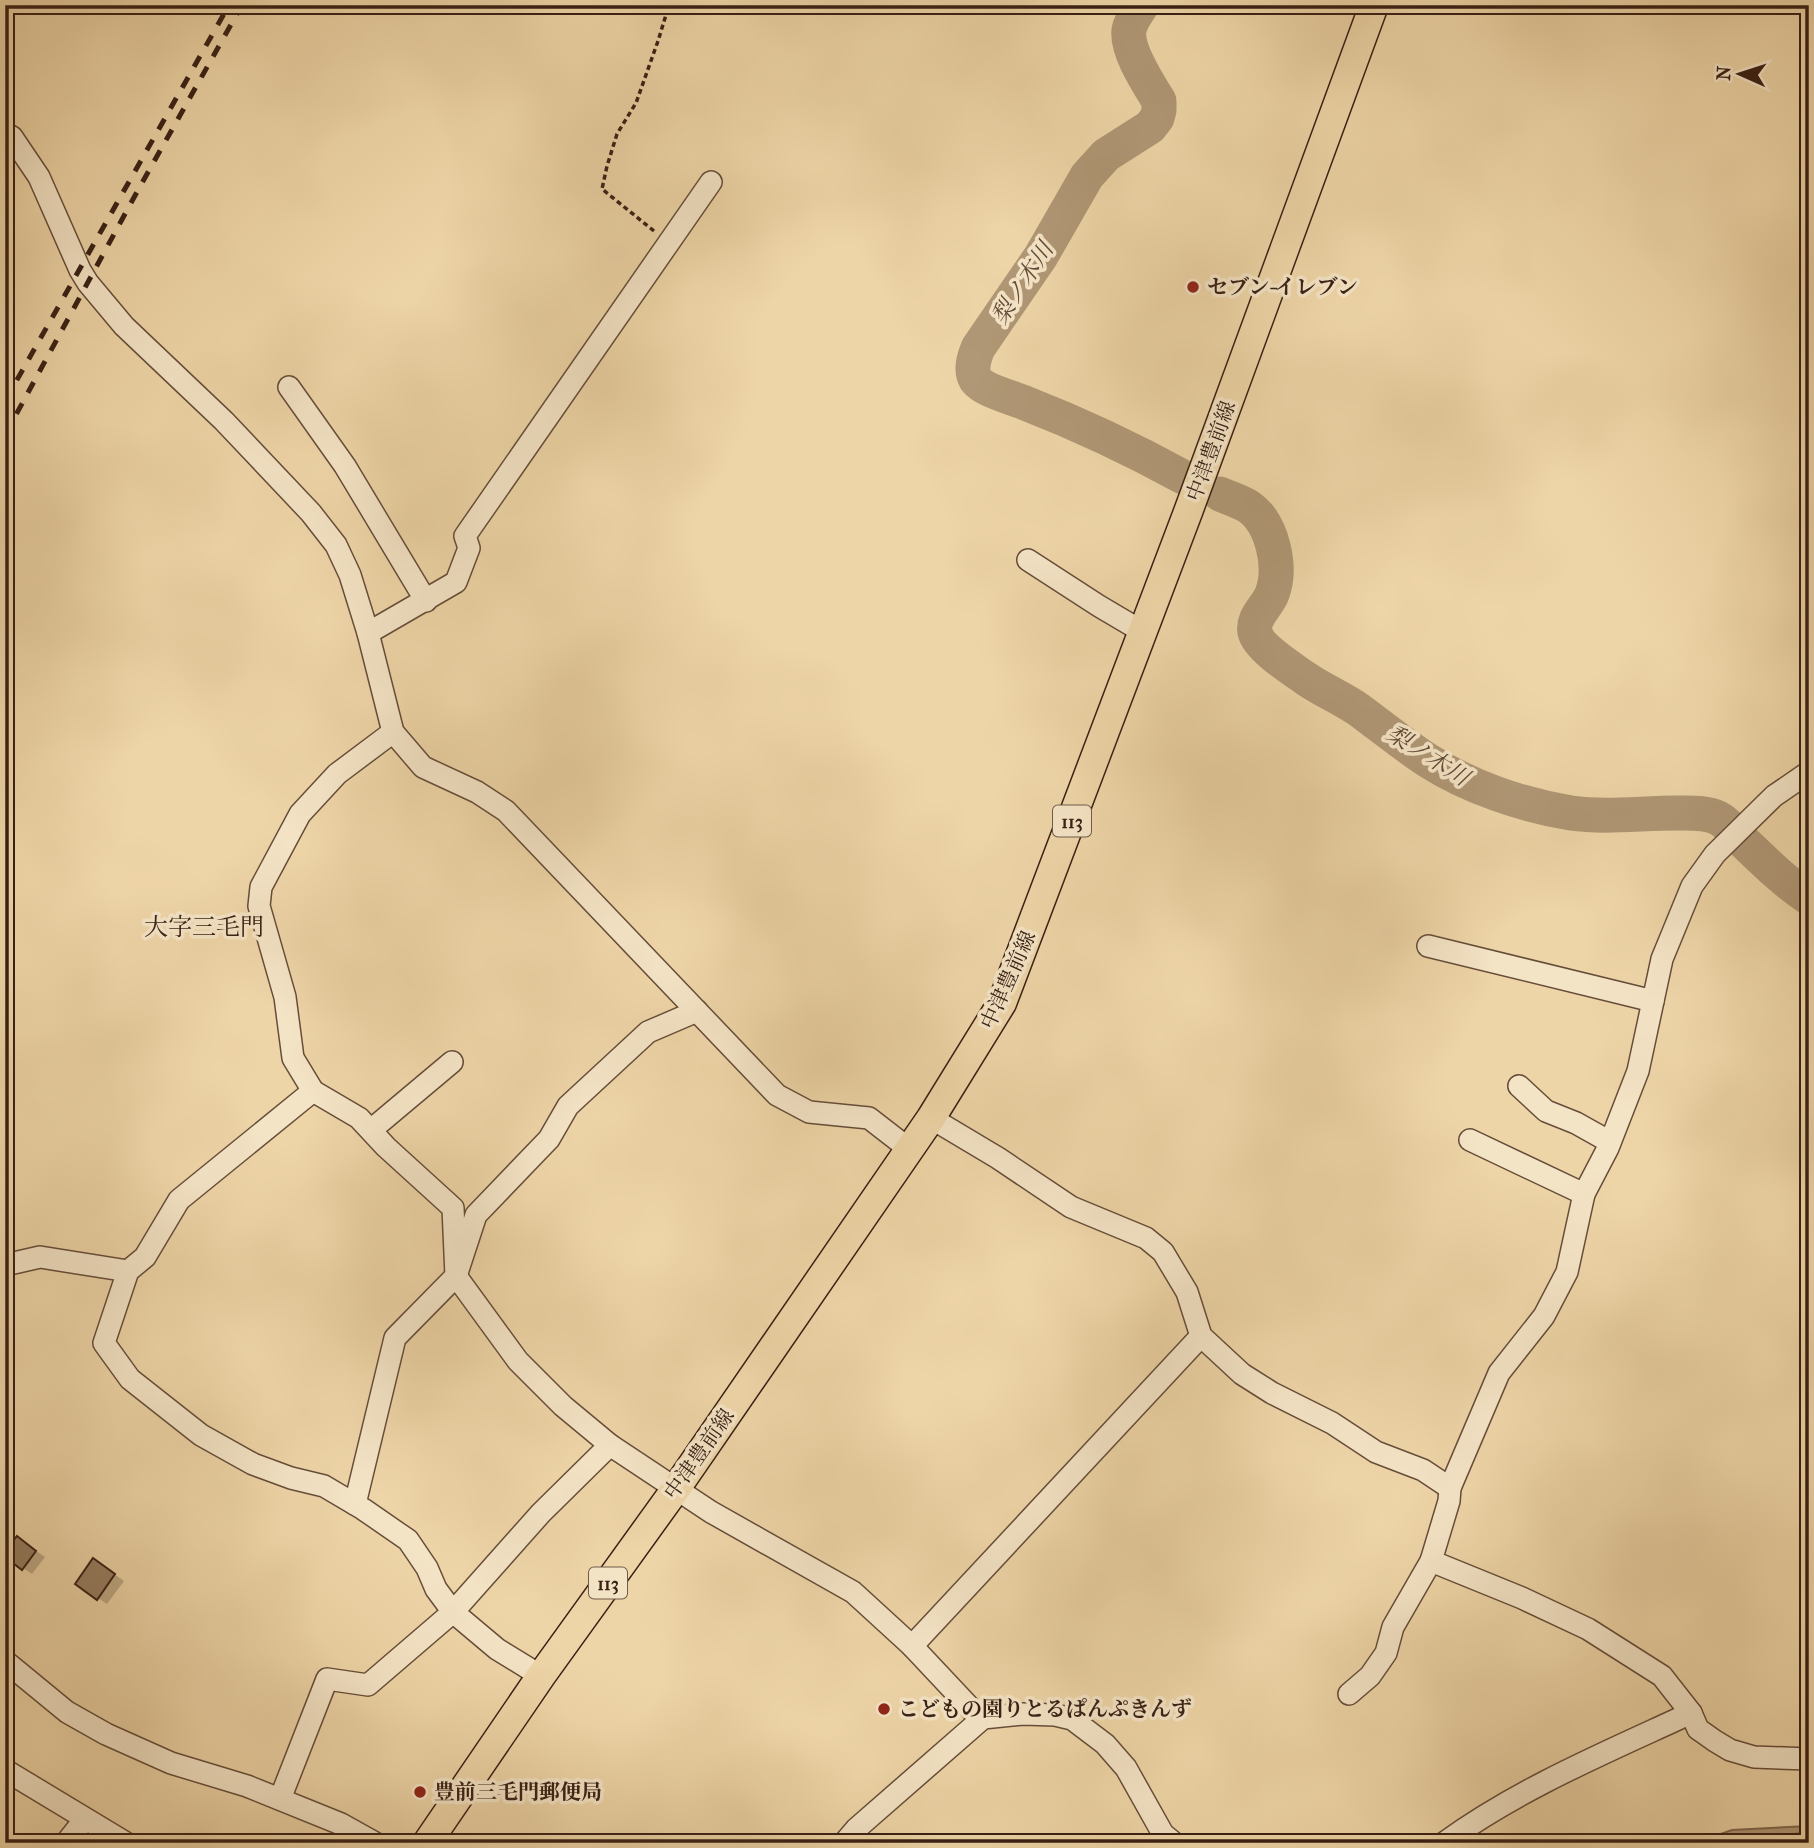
<svg xmlns="http://www.w3.org/2000/svg" width="1814" height="1848" font-family="'IM FELL French Canon','Noto Serif JP',serif">
<style>
.water{fill:#b09775;stroke:#80674f;stroke-width:2}
.shadow{fill:#0003}
.lines{fill:none;stroke-linecap:round;stroke-linejoin:round}
.shore{stroke:#745c45;stroke-width:2}
.river{stroke:#b09775;stroke-width:35}
.building{fill:#977e61;stroke:#382015;stroke-width:2}
.minor-casing{stroke:#664d3a;stroke-width:24}
.major-casing{stroke:#382015;stroke-width:31}
.path{stroke:#382015;stroke-width:3.5;stroke-dasharray:5 3.5;stroke-linecap:butt}
.minor{stroke:#f4e4c6;stroke-width:21}
.major{stroke:#eed5a7;stroke-width:28}
.rail{stroke:#382015;stroke-width:5;stroke-dasharray:12 12;stroke-linecap:butt}
.poi-dot{fill:#8f2418;stroke:#f4e4c6;stroke-width:2.5}
.labels{text-anchor:middle;stroke-width:7;stroke-linejoin:round;paint-order:stroke}
.shield{fill:#f4e4c6;stroke:#705b4a;stroke-width:2}
.shield-label{font-size:19px;font-weight:bold;fill:#382015}
.poi-label{font-size:21px;font-weight:bold;fill:#382015;stroke:#f4e4c6;text-anchor:start}
.street-label{font-size:21px;fill:#382015;stroke:#f4e4c6}
.water-label{font-size:23px;font-style:italic;fill:#624a37;stroke:#f4e4c6}
.quarter-label{font-size:24px;fill:#382015;stroke:#f4e4c6}
</style>
<rect width="100%" height="100%" fill="#eed5a7"/>
<filter id="stains"><feTurbulence type="fractalNoise" baseFrequency=".00286" numOctaves="4"/><feColorMatrix values="0 0 0 0 .2 0 0 0 0 .09 0 0 0 0 .02 0 0 0 .5 -.17"/></filter>
<radialGradient id="worn" r=".72"><stop offset=".6" stop-color="#630" stop-opacity="0"/><stop offset="1" stop-color="#630" stop-opacity=".3"/></radialGradient>
<polygon class="water" points="1809,1826 1809,1843 1712,1843 1712,1837 1732,1830"/>
<g class="shadow">
<polygon points="17,1538 45,1557 32,1574 23,1568"/>
<polygon points="103,1566 124,1581 107,1604 98,1598"/>
</g>
<g class="lines">
<polyline class="shore" points="1719,1843 1734,1837 1809,1833"/>
<g class="river">
<path d="M1142,5C1137,13 1131,20 1129,30C1126,50 1148,83 1159,101V110L1157,118L1150,127L1106,155L1087,176L1041,256L978,348C974,358 970,370 976,380C983,390 1013,398 1025,403C1079,424 1132,449 1183,477"/>
<path d="M1220,494C1229,498 1241,502 1249,507C1273,524 1282,568 1272,594C1267,607 1252,617 1255,632C1258,647 1292,669 1305,678C1322,690 1342,698 1359,710C1382,727 1404,745 1427,760C1469,787 1522,805 1571,813C1605,818 1641,813 1676,813C1689,813 1706,812 1718,818C1728,823 1737,835 1745,843C1766,863 1785,882 1809,898"/>
</g>
</g>
<g class="building">
<polygon points="17,1536 36,1551 22,1570 5,1557 5,1551"/>
<polygon points="93,1558 115,1574 97,1600 75,1584"/>
</g>
<g class="lines">
<g class="minor-casing">
<g id="minor">
<polyline points="5,133 12,137 39,177 80,270 88,283 124,326 224,421 311,513 336,545 350,575 368,633 393,732 423,767 477,792 506,811 777,1095 809,1112 869,1118 909,1149"/>
<polyline points="289,387 345,466 426,601"/>
<polyline points="1028,560 1099,606 1143,632"/>
<polyline points="368,633 456,582 469,548 465,536 711,182"/>
<polyline points="393,732 337,774 300,814 261,887 259,906 285,997 293,1058 313,1091 359,1118 386,1147 453,1208 456,1276 518,1361 563,1406 610,1445 711,1512 853,1592 912,1646 974,1712 983,1718"/>
<polyline points="1809,772 1774,796 1715,854 1692,886 1662,959 1638,1071 1608,1148 1584,1194 1567,1272 1544,1316 1499,1373 1450,1488 1449,1501 1431,1561 1522,1598 1588,1629 1662,1676 1691,1713 1698,1729 1715,1741 1730,1750 1754,1757 1809,1759"/>
<polyline points="1428,946 1653,1001"/>
<polyline points="1519,1086 1546,1111 1576,1123 1610,1142"/>
<polyline points="313,1091 179,1200 145,1257 128,1271 104,1343 130,1379 201,1435 253,1464 291,1478 324,1486 363,1509 408,1540 427,1568 436,1589 453,1612 497,1649 541,1676"/>
<polyline points="931,1118 998,1158 1071,1207 1146,1238 1163,1252 1187,1292 1201,1336 1242,1374 1272,1393 1332,1423 1376,1452 1423,1470 1450,1488"/>
<polyline points="371,1130 452,1062"/>
<polyline points="1470,1140 1584,1194"/>
<polyline points="5,1265 40,1257 128,1271"/>
<polyline points="355,1504 395,1338 456,1276 476,1215 549,1139 568,1106 648,1032 697,1011"/>
<polyline points="912,1646 1201,1336"/>
<polyline points="5,1661 67,1712 106,1734 171,1763 247,1786 341,1824 375,1843"/>
<polyline points="1349,1694 1370,1676 1386,1653 1393,1627 1431,1561"/>
<polyline points="5,1770 126,1843"/>
<polyline points="280,1799 327,1679 368,1685 453,1612 541,1513 610,1445"/>
<polyline points="66,1843 85,1819"/>
<polyline points="844,1843 856,1829 983,1718 1023,1714 1055,1715 1072,1719 1105,1744 1126,1768 1163,1834 1174,1843"/>
<path d="M1444,1843C1520,1788 1607,1752 1691,1713"/>
</g>
</g>
<g class="major-casing">
<polyline id="major" points="427,1843 541,1676 675,1490 931,1118 1002,1003 1188,512 1374,5"/>
</g>
<polyline class="path" points="654,231 602,189 607,166 617,134 636,103 658,41 669,5"/>
<use href="#minor" class="minor"/>
<use href="#major" class="major"/>
<g class="rail">
<polyline points="5,401 229,5"/>
<polyline points="5,435 138,190 242,5"/>
</g>
</g>
<g class="poi-dot">
<circle cx="1193" cy="287" r="7"/>
<circle cx="884" cy="1709" r="7"/>
<circle cx="420" cy="1792" r="7"/>
</g>
<g class="labels">
<g class="shield">
<rect x="1053" y="805.5" width="38" height="31" rx="5"/>
<rect x="589" y="1567.5" width="38" height="31" rx="5"/>
</g>
<g class="shield-label">
<text x="1072" y="828">113</text>
<text x="608" y="1590">113</text>
</g>
<g class="poi-label">
<text x="1207" y="294">セブン-イレブン</text>
<text x="898" y="1716">こどもの園りとるぱんぷきんず</text>
<text x="434" y="1799">豊前三毛門郵便局</text>
</g>
<g class="street-label">
<text transform="translate(1211 451) rotate(-70)" y="7">中津豊前線</text>
<text transform="translate(1008 980) rotate(-66)" y="7">中津豊前線</text>
<text transform="translate(699 1454) rotate(-55)" y="7">中津豊前線</text>
</g>
<g class="water-label">
<text transform="translate(1022 283) rotate(-57)" y="8">梨ノ木川</text>
<text transform="translate(1428 755) rotate(32)" y="8">梨ノ木川</text>
</g>
<g class="quarter-label">
<text x="204" y="935">大字三毛門</text>
</g>
</g>
<rect width="1814" height="1848" fill="none" stroke="#eed5a7" stroke-width="28"/>
<rect x="7" y="7" width="1800" height="1834" fill="none" stroke="#382015" stroke-width="3.5"/>
<rect x="14" y="14" width="1786" height="1820" fill="none" stroke="#382015" stroke-width="2"/>
<g transform="translate(1740 74) rotate(273)" stroke="#f4e4c6" stroke-width="5" paint-order="stroke">
<path d="M0-5L12 26L0 18L-12 26Z" fill="#382015"/>
<text y="-10" font-size="19" font-weight="bold" text-anchor="middle" fill="#382015">N</text>
</g>
<rect width="100%" height="100%" filter="url(#stains)"/>
<rect width="100%" height="100%" fill="url(#worn)"/>
</svg>
